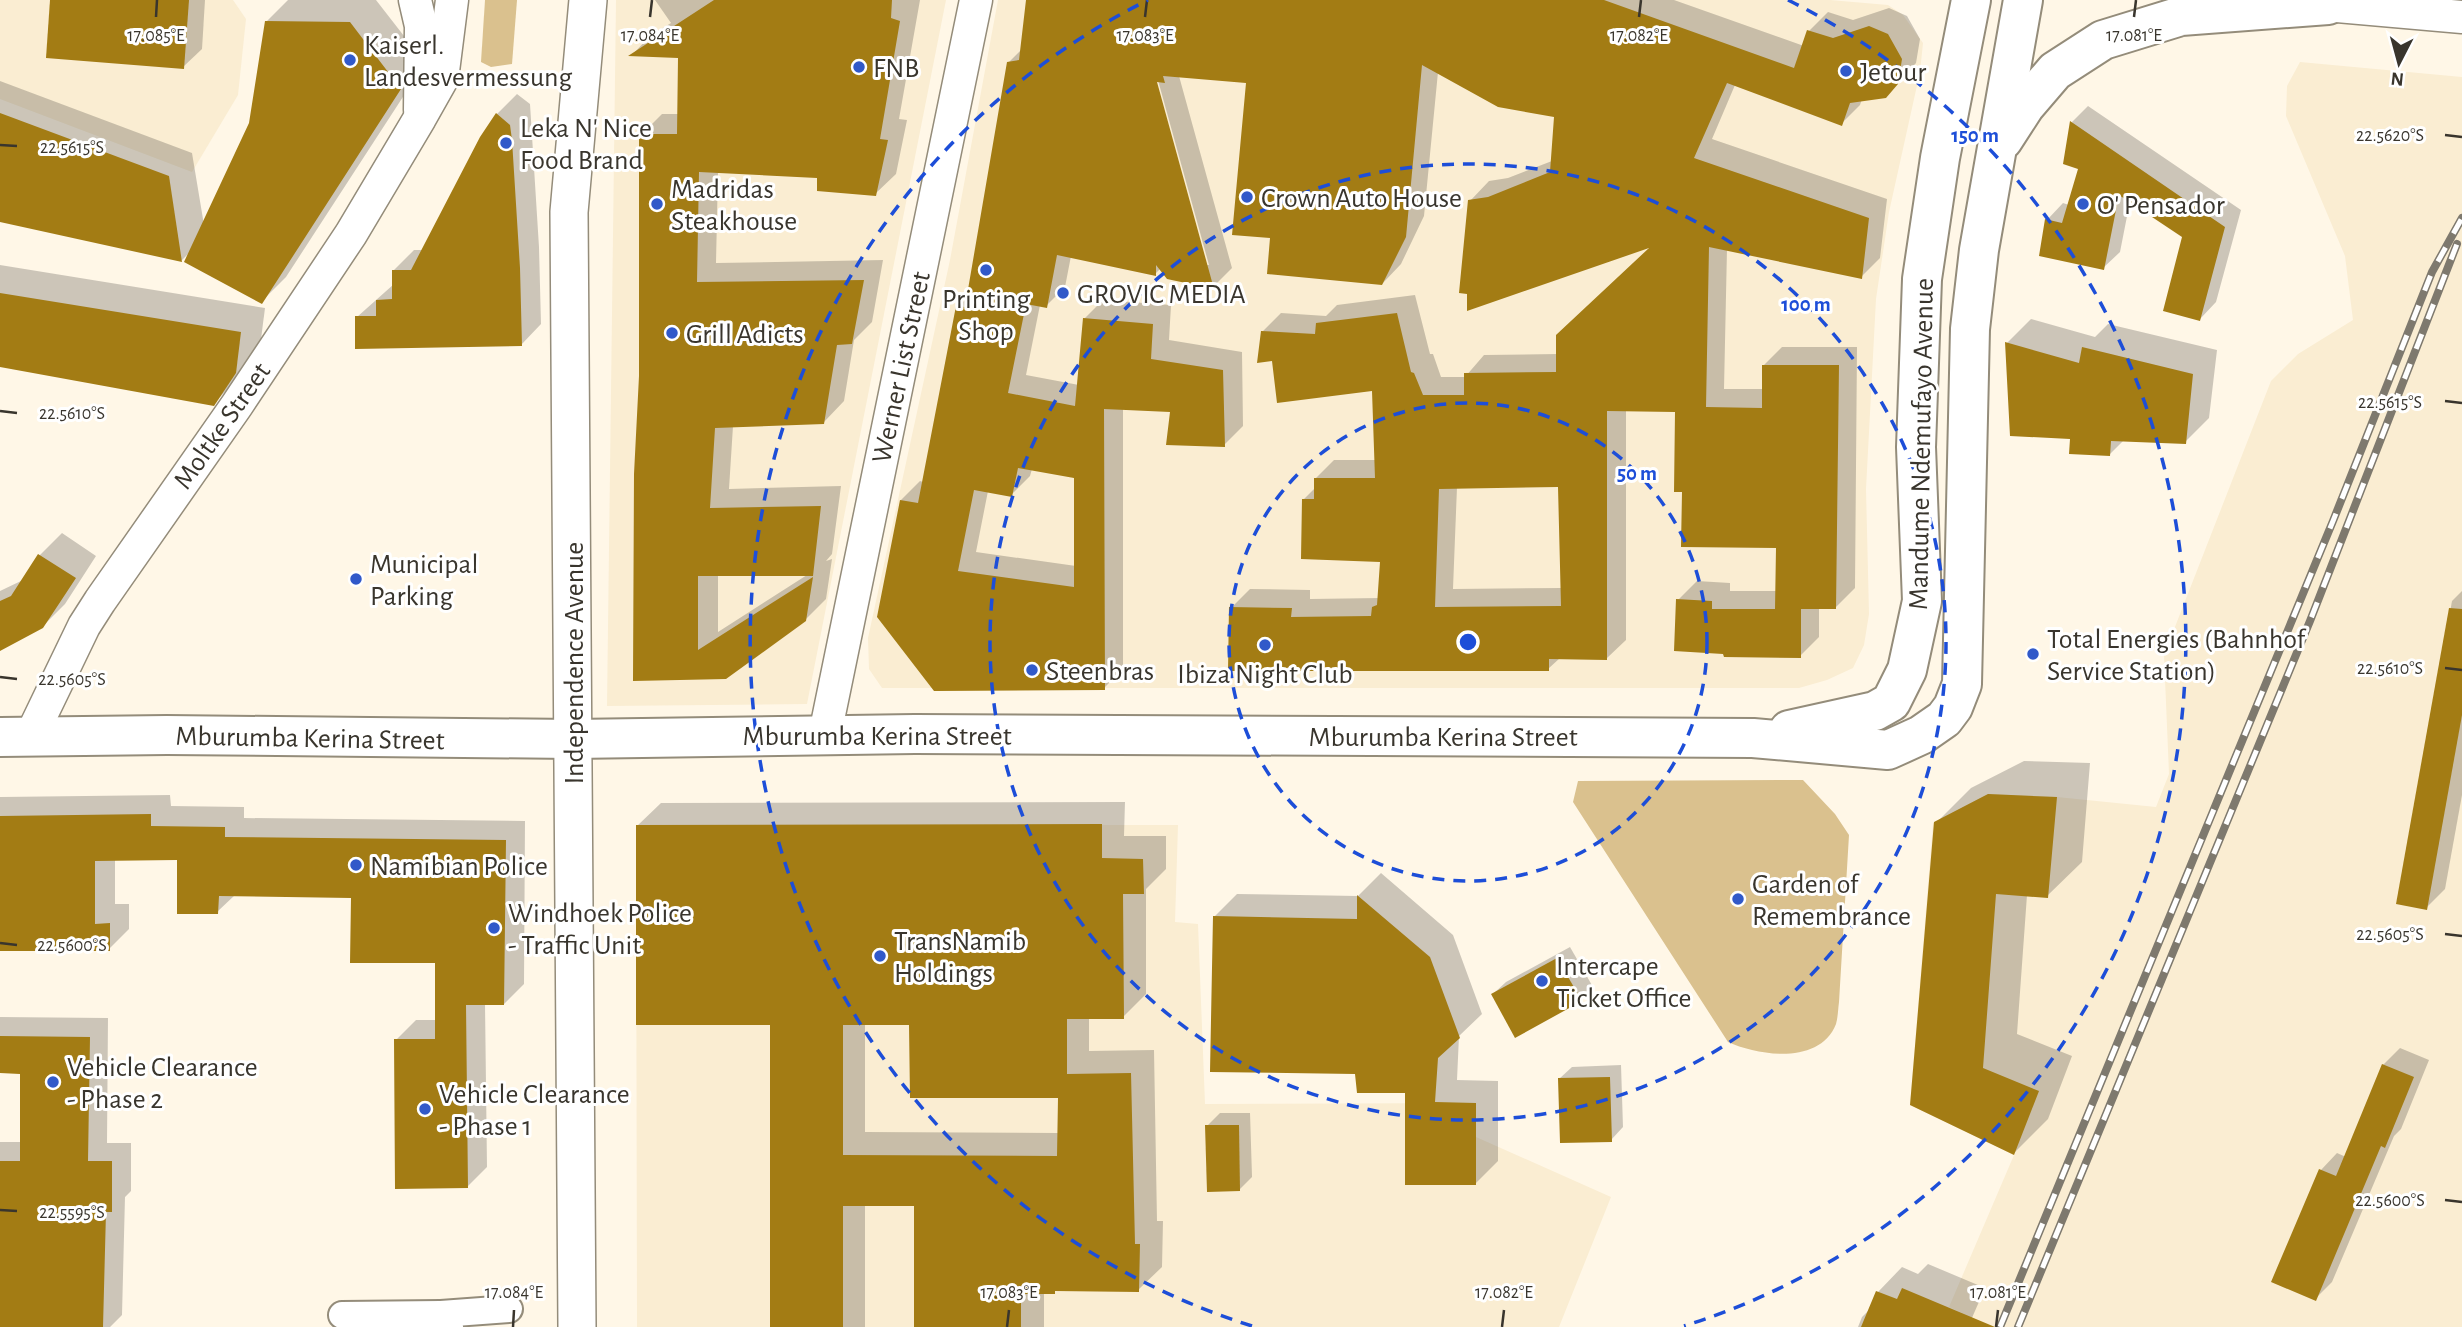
<svg xmlns="http://www.w3.org/2000/svg" width="2462" height="1327" font-family="'Alegreya Sans',sans-serif">
<style>
.built{fill:#faedd2}
.green{fill:#dac18e}
.shadow{fill:#0003;fill-rule:evenodd}
.building{fill:#a37c14;fill-rule:evenodd}
.lines{fill:none;stroke-linecap:round;stroke-linejoin:round}
.minor-casing{stroke:#948c7a;stroke-width:30}
.tertiary-casing{stroke:#948c7a;stroke-width:35}
.secondary-casing{stroke:#948c7a;stroke-width:40}
.primary-casing{stroke:#948c7a;stroke-width:42}
.minor{stroke:#fff;stroke-width:26}
.tertiary{stroke:#fff;stroke-width:32}
.secondary{stroke:#fff;stroke-width:37}
.primary{stroke:#fff;stroke-width:38}
.rail-casing{stroke:#7e796e;stroke-width:8}
.rail{stroke:#fff;stroke-width:5;stroke-dasharray:16;stroke-linecap:butt}
.ticks{fill:none;stroke:#39352d;stroke-width:2.5}
.ring{fill:none;stroke:#1d4ed8;stroke-width:3.5;stroke-dasharray:12 9}
.poi-dot{fill:#3159c9;stroke:#fff;stroke-width:2.5}
.labels{text-anchor:middle;stroke-width:6;stroke-linejoin:round;paint-order:stroke}
.poi-label{font-size:28px;fill:#39352d;stroke:#fff;text-anchor:start}
.street-label{font-size:28px;fill:#39352d;stroke:#fff}
.ticks-label{font-size:18px;text-anchor:middle;fill:#39352d;stroke:#fff;stroke-width:6;stroke-linejoin:round;paint-order:stroke}
.centre{fill:#1d4ed8;stroke:#fff;stroke-width:3.5}
.ring-label{font-size:21px;text-anchor:middle;font-weight:bold;fill:#1d4ed8;stroke:#fff;stroke-width:6;stroke-linejoin:round;paint-order:stroke}
</style>
<rect width="100%" height="100%" fill="#fff7e7"/>
<g class="built">
<polygon points="0,0 233,0 246,19 238,95 192,172 0,99"/>
<polygon points="616,0 946,0 807,704 607,706"/>
<polygon points="998,0 1830,0 1888,5 1903,15 1923,43 1920,72 1889,212 1876,299 1866,489 1869,614 1864,645 1853,668 1827,680 1799,688 882,688 869,669 868,638 950,260"/>
<polygon points="2300,62 2462,77 2462,1327 1956,1327 1962,1313 1949,1307 2014,1155 1910,1105 1933,823 1988,794 2057,797 2156,807 2169,774 2164,655 2271,381 2298,354 2353,320 2345,256 2286,116 2287,86"/>
<polygon points="636,825 1178,825 1175,922 1198,924 1205,1104 1476,1103 1476,1137 1611,1197 1559,1327 637,1327"/>
</g>
<g class="green">
<polygon points="485,0 517,0 512,64 491,67 481,62"/>
<path d="M1803,780L1835,814L1849,835L1839,1002C1838,1009 1838,1017 1836,1024C1820,1065 1759,1056 1728,1042L1573,802L1578,781Z"/>
</g>
<g class="shadow">
<polygon points="52,0 205,0 202,49 183,67"/>
<polygon points="288,0 376,0 425,63 286,277 262,301 191,251 182,260 0,221 0,81 192,153 204,225 251,123 267,21"/>
<path d="M655,0H920L899,119L907,120L896,174L875,194L819,177L718,172L716,263L883,260L872,322L854,340L844,401L824,422L733,426L729,489L841,486L832,554L826,561L832,559L826,599L805,620L635,680L641,376V135L662,114H679L680,57L632,55L650,36L671,23ZM718,574L807,575L718,632Z"/>
<path d="M1028,0H1674L1804,46L1809,31L1828,12L1853,20L1889,8L1907,16L1920,39L1916,63L1885,96L1862,99L1860,105L1841,124L1735,85L1712,139L1887,199L1880,258L1861,277L1727,249L1724,389H1764L1763,366L1782,347H1857L1855,588L1836,607H1819V637L1800,656L1678,600L1697,581L1730,583V591H1777L1778,547L1683,491L1677,410L1626,409V640L1607,658H1560L1548,669L1231,608L1250,589L1310,590V599L1380,598L1382,561L1304,499L1316,487L1315,479L1334,460H1376L1374,389L1273,359L1262,332L1281,313L1326,316L1337,305L1415,295L1430,354H1433L1441,377H1465L1484,355L1558,354L1654,244L1470,201L1489,181L1508,178L1552,161L1556,115L1438,72L1424,216L1401,264L1382,284L1272,237L1248,82L1179,76L1232,268L1213,287L1161,268L1155,274L1071,256L1065,287L1046,306L1040,305L1026,375L1079,385L1084,319L1103,300L1171,305L1169,340L1242,352L1243,426L1224,445L1172,411L1123,408V669L1104,688L935,689L901,500L920,481L923,482L958,307L969,296L1008,63L1022,49ZM1156,73L1209,265H1205L1153,74ZM1032,469L1075,477L1076,566L976,552L988,491L1011,495L1030,476ZM1560,485L1562,588L1453,589L1457,487Z"/>
<polygon points="517,94 530,104 539,247 541,324 521,345 357,317 394,284 393,271 414,250 424,250 497,114"/>
<polygon points="2088,106 2241,210 2216,302 2200,319 2184,236 2130,201 2120,252 2103,268 2047,220 2063,203 2069,205 2080,167 2072,122"/>
<polygon points="0,265 265,308 260,347 238,379 213,404 0,365"/>
<polygon points="2031,319 2095,337 2108,324 2217,350 2209,418 2185,442 2124,440 2110,454 2072,437 2007,343"/>
<polygon points="62,533 96,556 65,604 42,627 0,649 0,591 23,580 40,555"/>
<polygon points="2462,591 2462,795 2445,889 2426,908 2398,902 2452,601"/>
<polygon points="2024,761 2090,763 2082,862 2047,896 2027,895 2017,1034 2072,1056 2048,1119 2014,1153 1912,1104 1936,823 1971,788"/>
<polygon points="170,795 171,806 244,807 244,818 525,821 524,984 504,1004 485,1003 487,1167 467,1187 396,1040 416,1020 436,1020 436,961 352,896 235,895 217,912 179,858 115,859 115,904 129,904 129,929 109,949 0,949 0,797"/>
<path d="M1125,802L1124,836H1166V869L1146,889V994L1123,1017H1089V1051L1154,1050L1157,1221H1163L1162,1267L1138,1290L1057,1289L1054,1292H1044V1327H916V1204H865V1327H772V1023L637,826L661,803ZM865,1023H911L1059,1096V1133L865,1132Z"/>
<polygon points="1381,873 1453,935 1482,1014 1459,1036 1457,1080 1498,1081 1498,1161 1475,1184 1407,1092 1357,1072 1214,917 1237,894 1358,896"/>
<polygon points="1570,947 1593,987 1580,1000 1493,994 1506,982"/>
<polygon points="0,1017 108,1018 107,1143 131,1143 131,1191 125,1197 122,1315 110,1327 0,1327 0,1142 22,1142 22,1072 0,1071"/>
<polygon points="2400,1048 2429,1060 2401,1129 2394,1136 2332,1282 2315,1299 2321,1170 2337,1153 2346,1157 2383,1065"/>
<polygon points="1621,1065 1623,1127 1611,1140 1559,1079 1572,1067"/>
<polygon points="1220,1113 1250,1113 1252,1177 1239,1190 1207,1126"/>
<polygon points="1928,1264 1985,1288 1968,1327 1858,1327 1862,1317 1871,1308 1878,1292 1902,1267 1918,1274"/>
</g>
<g class="building">
<polygon points="50,0 189,0 184,69 46,58"/>
<polygon points="714,0 892,0 891,18 900,21 880,139 888,140 876,196 817,191 817,178 699,172 697,282 864,280 852,344 837,345 824,424 715,428 710,508 821,506 813,576 698,576 698,650 813,577 806,621 726,679 633,681 634,474 639,376 639,134 677,134 678,58 628,56"/>
<path d="M1026,0H1604L1794,68L1807,30L1833,38L1869,26L1888,34L1902,59L1898,84L1886,98L1850,103L1842,126L1727,83L1694,158L1869,218L1862,279L1709,247L1706,407L1762,408V365H1839L1836,609H1801V658L1724,657L1723,654L1674,651L1676,599L1712,601V609H1775L1776,548L1681,547L1682,492H1674L1675,412L1607,411V660L1549,659V671H1228L1229,607L1292,608L1291,617L1371,616L1372,607L1377,605L1380,562L1301,559L1302,499H1314V478H1375L1372,391L1277,403L1272,361L1257,363L1261,331L1315,334L1316,323L1397,313L1411,372L1414,373L1423,395H1464V373L1556,372V335L1649,248L1467,311V294L1459,293L1468,200L1488,197L1550,172L1554,117L1498,107L1422,65L1406,237L1382,285L1267,274L1270,238L1232,235L1246,83L1163,76L1165,83L1157,82L1214,289L1167,279L1156,265V276L1057,255L1047,308L1026,304L1008,393L1075,406L1083,318L1153,324L1151,359L1223,370L1225,447L1166,445L1170,412L1104,409L1105,690L934,691L877,617L900,500L918,503L956,306L965,307L1007,62L1019,60ZM1018,468L1074,478V587L958,571L974,490L1012,497ZM1558,487L1561,606L1435,607L1439,489Z"/>
<polygon points="265,21 350,22 401,89 262,304 184,262 249,123"/>
<polygon points="0,113 169,176 182,262 0,222"/>
<polygon points="496,113 510,125 512,140 520,268 522,346 355,349 355,316 376,316 376,300 392,299 392,270 411,270 480,137"/>
<polygon points="2070,121 2225,227 2200,321 2163,311 2182,237 2119,195 2104,270 2039,256 2045,219 2062,223 2078,169 2063,164"/>
<polygon points="0,293 241,332 236,373 214,406 0,367"/>
<polygon points="2005,342 2079,363 2082,347 2193,374 2186,444 2111,441 2110,456 2069,454 2070,439 2010,436"/>
<polygon points="38,554 76,578 43,628 0,651 0,601 11,596"/>
<polygon points="2449,608 2462,609 2462,715 2427,910 2396,904"/>
<polygon points="1988,794 2057,797 2048,898 1996,894 1983,1068 2039,1091 2014,1155 1910,1105 1934,822"/>
<polygon points="151,814 151,826 225,827 225,837 506,840 504,1005 466,1005 468,1188 395,1189 394,1039 435,1039 435,963 350,963 351,898 219,896 218,914 177,914 177,860 95,861 95,924 110,923 110,951 0,951 0,816"/>
<path d="M1102,824V858L1143,859L1144,894H1123L1124,1019H1067V1074L1131,1073L1135,1244H1140L1139,1292L1055,1291V1294H1021V1327H914V1206H843V1327H770V1025H636V825ZM843,1025H909L910,1098H1058L1057,1156L843,1155Z"/>
<polygon points="1357,895 1430,957 1460,1038 1438,1058 1435,1102 1476,1103 1476,1185 1405,1185 1405,1093 1357,1093 1355,1074 1210,1072 1213,916 1357,919"/>
<polygon points="1557,958 1582,1001 1515,1038 1491,994"/>
<polygon points="0,1036 90,1037 88,1161 112,1161 112,1212 106,1212 103,1327 0,1327 0,1161 20,1161 20,1074 0,1073"/>
<polygon points="2382,1064 2414,1077 2385,1148 2381,1146 2316,1301 2271,1282 2319,1169 2336,1176"/>
<polygon points="1610,1077 1612,1142 1560,1143 1558,1078"/>
<polygon points="1205,1125 1239,1125 1240,1191 1207,1192"/>
<polygon points="1902,1288 1995,1327 1861,1327 1876,1291 1897,1299"/>
</g>
<g class="lines">
<g class="minor-casing">
<g id="minor">
<polyline points="441,1314 509,1309"/>
<polyline points="342,1315 441,1314 450,1327"/>
</g>
</g>
<g class="tertiary-casing">
<g id="tertiary">
<polyline points="415,0 421,26 420,110"/>
<polyline points="2303,3 2462,17"/>
<polyline points="825,734 976,0"/>
<polyline points="31,736 84,626 100,601 237,405 351,234 420,118 442,79 452,0"/>
</g>
</g>
<g class="secondary-casing">
<polyline id="secondary" points="577,1327 569,212 588,0"/>
</g>
<g class="primary-casing">
<g id="primary">
<polyline points="2003,140 2025,106 2055,71 2103,40 2181,16 2328,5"/>
<polyline points="1789,730 1875,711 1891,702 1907,670 1922,601 1916,447 1922,279 1940,158 1971,0"/>
<polyline points="0,737 167,735 573,739 915,734 1570,737 1753,738 1888,750 1921,735 1944,719 1953,707 1962,684 1970,329 1979,250 2023,0"/>
</g>
</g>
<use href="#minor" class="minor"/>
<use href="#tertiary" class="tertiary"/>
<use href="#secondary" class="secondary"/>
<use href="#primary" class="primary"/>
<g class="rail-casing">
<g id="rail">
<polyline points="2000,1327 2333,521 2432,272 2462,218"/>
<polyline points="2018,1327 2310,621 2457,244"/>
</g>
</g>
<use href="#rail" class="rail"/>
</g>
<path class="ticks" d="M156,17L157,0M650,17L652,0M1145,17L1147,0M1639,17L1641,0M2134,17L2136,0M2445,135L2462,137M0,145L17,146M2445,401L2462,403M0,411L17,413M2445,668L2462,670M0,677L17,679M2445,934L2462,936M0,943L17,945M2445,1200L2462,1202M0,1210L17,1211M513,1327L514,1310M1007,1327L1009,1310M1502,1327L1504,1310M1996,1327L1998,1310"/>
<g class="ring">
<circle cx="1468" cy="642" r="239"/>
<circle cx="1468" cy="642" r="478"/>
<path d="M1252 1326A717 717 0 0 1 1148 0M1788 0A717 717 0 0 1 1684 1326"/>
</g>
<g class="poi-dot">
<circle cx="350" cy="60" r="7"/>
<circle cx="859" cy="67" r="7"/>
<circle cx="1846" cy="71" r="7"/>
<circle cx="506" cy="143" r="7"/>
<circle cx="1247" cy="197" r="7"/>
<circle cx="657" cy="204" r="7"/>
<circle cx="2083" cy="204" r="7"/>
<circle cx="986" cy="270" r="7"/>
<circle cx="1063" cy="293" r="7"/>
<circle cx="672" cy="333" r="7"/>
<circle cx="356" cy="579" r="7"/>
<circle cx="1265" cy="645" r="7"/>
<circle cx="2033" cy="654" r="7"/>
<circle cx="1032" cy="670" r="7"/>
<circle cx="356" cy="865" r="7"/>
<circle cx="1738" cy="899" r="7"/>
<circle cx="494" cy="928" r="7"/>
<circle cx="880" cy="956" r="7"/>
<circle cx="1542" cy="981" r="7"/>
<circle cx="53" cy="1082" r="7"/>
<circle cx="425" cy="1109" r="7"/>
</g>
<g class="labels">
<g class="poi-label">
<text x="364" y="54">Kaiserl.<tspan x="364" dy="32">Landesvermessung</tspan></text>
<text x="873" y="77">FNB</text>
<text x="1860" y="81">Jetour</text>
<text x="520" y="137">Leka N' Nice<tspan x="520" dy="32">Food Brand</tspan></text>
<text x="671" y="198">Madridas<tspan x="671" dy="32">Steakhouse</tspan></text>
<text x="1261" y="207">Crown Auto House</text>
<text x="2097" y="214">O' Pensador</text>
<text x="1077" y="303">GROVIC MEDIA</text>
<text x="986" y="308" text-anchor="middle">Printing<tspan x="986" dy="32">Shop</tspan></text>
<text x="686" y="343">Grill Adicts</text>
<text x="370" y="573">Municipal<tspan x="370" dy="32">Parking</tspan></text>
<text x="2047" y="648">Total Energies (Bahnhof<tspan x="2047" dy="32">Service Station)</tspan></text>
<text x="1046" y="680">Steenbras</text>
<text x="1265" y="683" text-anchor="middle">Ibiza Night Club</text>
<text x="370" y="875">Namibian Police</text>
<text x="1752" y="893">Garden of<tspan x="1752" dy="32">Remembrance</tspan></text>
<text x="508" y="922">Windhoek Police<tspan x="508" dy="32">- Traffic Unit</tspan></text>
<text x="894" y="950">TransNamib<tspan x="894" dy="32">Holdings</tspan></text>
<text x="1556" y="975">Intercape<tspan x="1556" dy="32">Ticket Office</tspan></text>
<text x="67" y="1076">Vehicle Clearance<tspan x="67" dy="32">- Phase 2</tspan></text>
<text x="439" y="1103">Vehicle Clearance<tspan x="439" dy="32">- Phase 1</tspan></text>
</g>
<g class="street-label">
<text transform="translate(900 367) rotate(-78)" y="10">Werner List Street</text>
<text transform="translate(221 425) rotate(-55)" y="10">Moltke Street</text>
<text transform="translate(1920 444) rotate(-89)" y="10">Mandume Ndemufayo Avenue</text>
<text transform="translate(573 663) rotate(-90)" y="10">Independence Avenue</text>
<text x="877" y="745">Mburumba Kerina Street</text>
<text x="1443" y="746">Mburumba Kerina Street</text>
<text transform="translate(310 737) rotate(1)" y="10">Mburumba Kerina Street</text>
</g>
</g>
<g class="ticks-label">
<text x="156" y="41">17.085°E</text>
<text x="650" y="41">17.084°E</text>
<text x="1145" y="41">17.083°E</text>
<text x="1639" y="41">17.082°E</text>
<text x="2134" y="41">17.081°E</text>
<text x="2390" y="141">22.5620°S</text>
<text x="72" y="153">22.5615°S</text>
<text x="2390" y="408">22.5615°S</text>
<text x="72" y="419">22.5610°S</text>
<text x="2390" y="674">22.5610°S</text>
<text x="72" y="685">22.5605°S</text>
<text x="2390" y="940">22.5605°S</text>
<text x="72" y="951">22.5600°S</text>
<text x="2390" y="1206">22.5600°S</text>
<text x="72" y="1218">22.5595°S</text>
<text x="514" y="1298">17.084°E</text>
<text x="1009" y="1298">17.083°E</text>
<text x="1504" y="1298">17.082°E</text>
<text x="1998" y="1298">17.081°E</text>
</g>
<circle cx="1468" cy="642" r="10" class="centre"/>
<g class="ring-label">
<text x="1975" y="142">150 m</text>
<text x="1806" y="311">100 m</text>
<text x="1637" y="480">50 m</text>
</g>
<g transform="translate(2399 63) rotate(186)" stroke="#ffffff" stroke-width="5" paint-order="stroke">
<path d="M0-5L12 26L0 18L-12 26Z" fill="#39352d"/>
<text y="-10" font-size="19" font-weight="bold" text-anchor="middle" fill="#39352d">N</text>
</g>
</svg>
